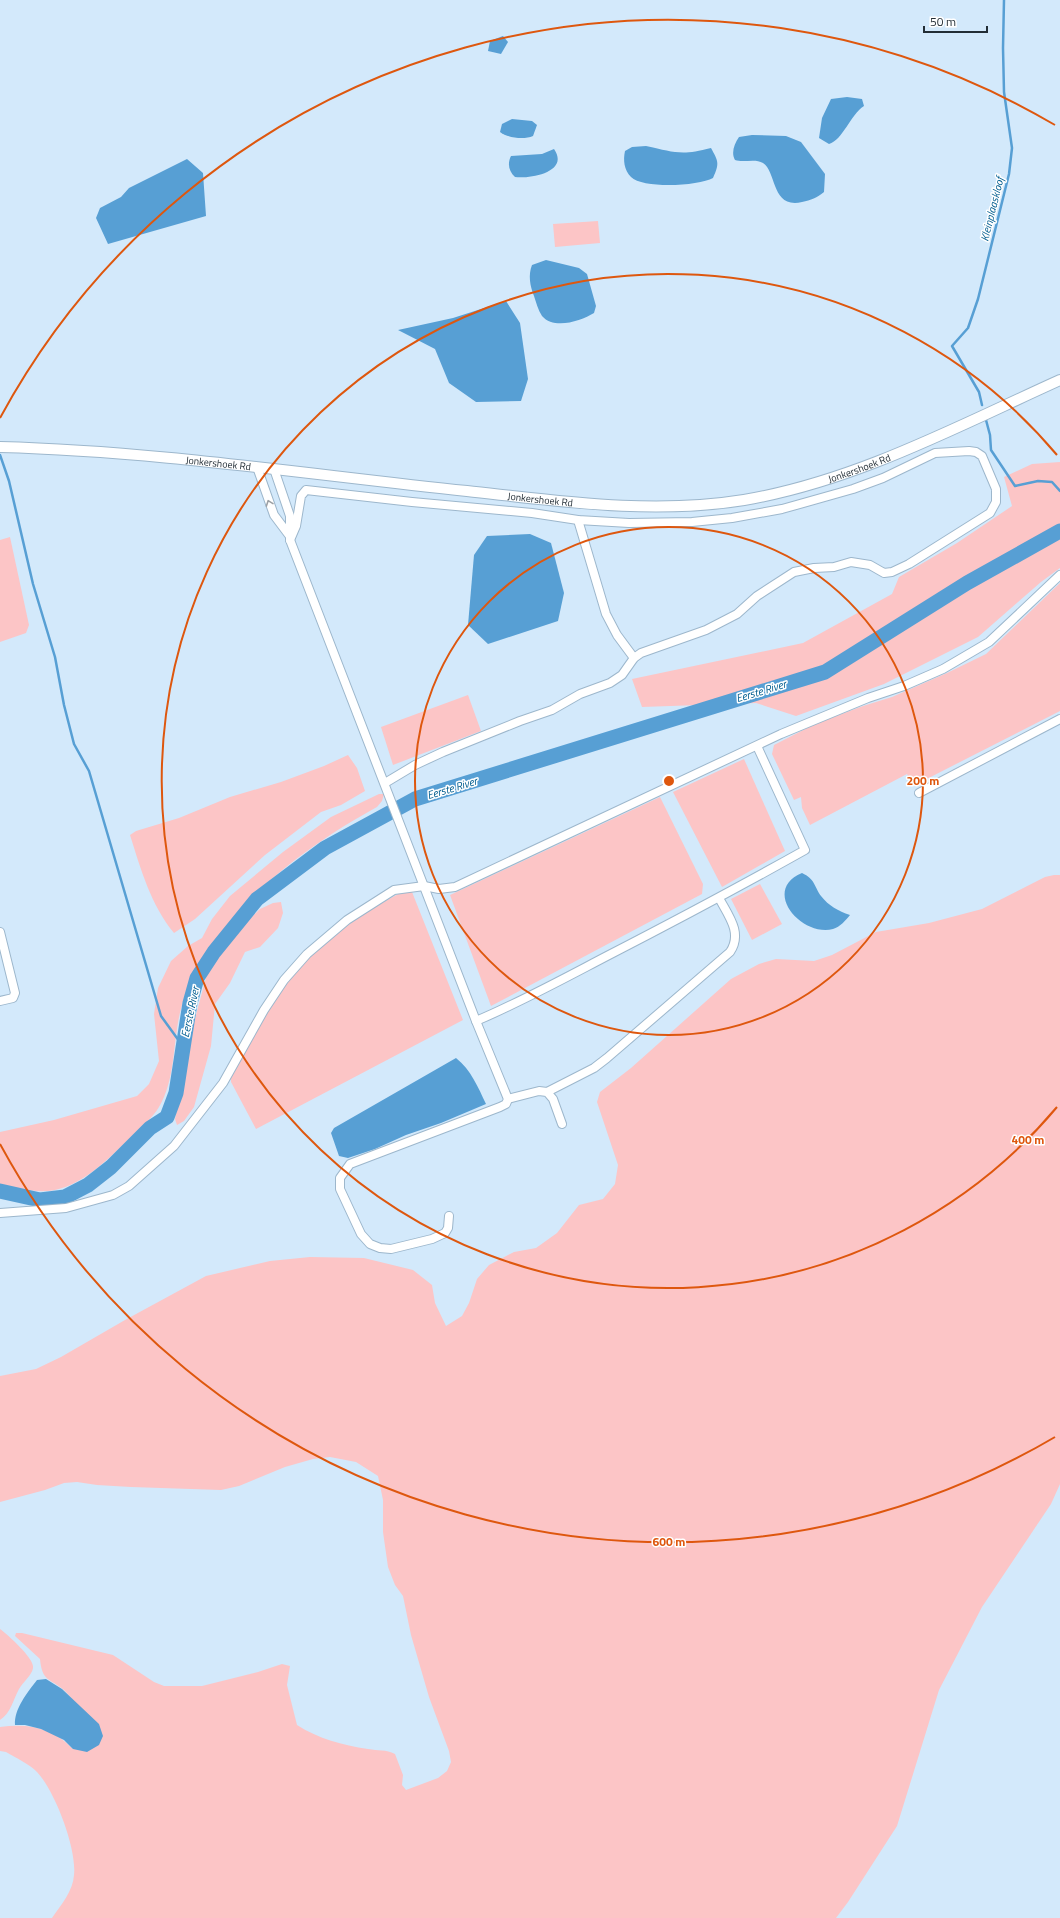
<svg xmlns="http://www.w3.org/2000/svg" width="1060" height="1918" font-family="'Titillium Web',sans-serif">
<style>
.green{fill:#fcc5c6}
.water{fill:#579fd4}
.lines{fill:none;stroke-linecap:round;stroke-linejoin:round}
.stream{stroke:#579fd4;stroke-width:2.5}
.river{stroke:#579fd4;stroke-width:15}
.minor-casing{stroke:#9db7cc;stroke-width:10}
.tertiary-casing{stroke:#9db7cc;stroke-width:12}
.minor{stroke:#fff;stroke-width:8}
.tertiary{stroke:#fff;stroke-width:10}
.oneway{stroke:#9ca0a4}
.ring{fill:none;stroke:#de570e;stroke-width:2}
.labels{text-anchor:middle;stroke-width:3;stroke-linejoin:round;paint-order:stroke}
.street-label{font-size:10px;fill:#222d35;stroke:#fff}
.water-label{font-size:11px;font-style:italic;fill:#005d8f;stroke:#fff}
.centre{fill:#de570e;stroke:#fff;stroke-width:2}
.ring-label{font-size:12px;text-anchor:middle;font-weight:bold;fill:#de570e;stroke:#fff;stroke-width:3;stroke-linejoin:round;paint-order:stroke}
</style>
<rect width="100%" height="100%" fill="#d3e9fb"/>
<g class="green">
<polygon points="598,221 600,243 555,247 553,224"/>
<polygon points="1060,462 1060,568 1041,582 978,637 884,684 796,716 756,703 642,707 632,679 803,643 892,594 899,577 957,543 1012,506 1004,477 1032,464"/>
<polygon points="10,537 29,625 26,633 0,642 0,540"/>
<polygon points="1060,583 1060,711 913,786 907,774 810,825 802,808 801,797 794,800 772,754 774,745 815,724 863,706 892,697 947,673 986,654"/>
<polygon points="468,695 481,731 393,765 381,727"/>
<path d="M348,755L357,768L365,791L341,805L321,812L265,855L195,919L174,933C151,905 141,870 130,835L136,831L179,818L230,797L281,782L324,766Z"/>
<polygon points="744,759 785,851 722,887 673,792"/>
<path d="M379,794H384L382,801L377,807C324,836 258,881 224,932C209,953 188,981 182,1005C172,1038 177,1077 159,1107C152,1119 138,1130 128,1140C106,1161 80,1188 48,1191C32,1192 15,1188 0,1184V1132L54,1120L137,1096L149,1084L159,1061L154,1014L158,988L171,961L188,946L202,938L212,919L230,896L283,852L331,817Z"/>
<polygon points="660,797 703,884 702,894 491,1006 450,895"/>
<path d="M1054,875H1060V1484L1051,1504L982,1607L939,1690L897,1826L848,1902L836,1918H52C61,1905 73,1891 74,1875C77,1849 55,1791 37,1772C29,1764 16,1758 6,1752L0,1751V1727C29,1723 53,1728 73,1749L79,1707C74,1701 69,1695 64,1690C50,1678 42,1682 40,1659L15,1636L16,1633H22L113,1655L154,1682L164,1686H202L258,1672L282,1664L290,1666L287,1685L297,1725C319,1739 342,1745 368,1749C378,1751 386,1749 395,1754L403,1775L402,1785L406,1790L438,1778L447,1771L451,1762L449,1751L429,1697L411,1635L403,1596L395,1585L388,1567L383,1532V1500L378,1476L356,1462L330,1457L313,1459L285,1467L239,1486L221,1490L131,1487L97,1485L77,1482L64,1483L45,1490L0,1502V1376L36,1369L61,1357L125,1320L206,1276L270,1261L310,1257L364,1258L413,1270L432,1285L435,1303L446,1326L462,1316L469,1303L477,1279L489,1265L514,1252L536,1248L557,1233L579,1205L603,1199L615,1184L618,1165L597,1102L600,1092L631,1068L731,979L759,964L776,959L814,961L832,955L876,932L929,923L982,909L1045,877Z"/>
<polygon points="760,884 782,924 752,940 731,899"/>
<path d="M406,890L412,892L463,1020L256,1129L231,1082V1077C249,1044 266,1011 289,981C319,941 362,913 406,890Z"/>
<polygon points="281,902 283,913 278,928 260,947 245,952 230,983 215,1004 211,1046 194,1107 184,1121 177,1125 175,1119 193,1026 207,974 235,933 260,909 273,903"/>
<path d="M0,1629C8,1635 35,1659 33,1668C32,1675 23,1682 19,1689C13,1700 11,1713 0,1720Z"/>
</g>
<g class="water">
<polygon points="503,36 508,42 501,54 488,51 490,41"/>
<path d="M847,97L862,99L864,106C850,115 843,140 829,144L819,138L822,118L831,99Z"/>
<path d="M512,119L532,121L537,125L533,136C524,140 508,138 500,132L502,124Z"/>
<path d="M752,135L786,136L801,142L825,174L824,192C817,198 811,200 802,202C771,209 777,172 763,163C755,158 744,163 735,160C731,153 734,144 739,137Z"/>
<path d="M646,146C674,152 681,156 711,148C718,161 720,163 713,178C699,186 643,189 631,177C624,170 623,160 625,151L632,147Z"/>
<path d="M554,149C570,172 530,179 515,177C509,171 507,164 511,156L542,154Z"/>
<polygon points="187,159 203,173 206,216 108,244 96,218 100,208 121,197 129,188"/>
<path d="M546,260L579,268L587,274L596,306L594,313C581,321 554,330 542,316C538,310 536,302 534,296C530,286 528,275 532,265Z"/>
<polygon points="506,301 520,323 528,379 521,401 476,402 449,383 435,349 398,330 453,318"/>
<polygon points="530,534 551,543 564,593 558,621 488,644 468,625 474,555 487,536"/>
<path d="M802,873C815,879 814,886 821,896C829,906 838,911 850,915C846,920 840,927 833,929C801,937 761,890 802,873Z"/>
<path d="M456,1058C471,1070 478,1087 486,1104L441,1123L406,1135L375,1149L348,1158L339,1156L331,1133L334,1128Z"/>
<path d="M46,1679L62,1689L99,1724L103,1736L99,1745L87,1752L73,1749L64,1740L41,1729L25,1725H15C14,1709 27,1693 37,1680Z"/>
</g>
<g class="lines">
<g class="stream">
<polyline points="982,405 979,392 952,346 968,328 978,299 1009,174 1012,148 1004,92 1003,48 1004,0"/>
<polyline points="986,420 990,435 991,450 1015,486 1038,481 1052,482 1060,491"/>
<polyline points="0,455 9,481 33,584 55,657 64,705 74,744 89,771 161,1016 182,1045"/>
</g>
<polyline class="river" points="0,1191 40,1200 65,1197 88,1185 111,1167 150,1128 167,1117 176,1093 190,1003 197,978 214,952 257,899 325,848 415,799 825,672 967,583 1060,531"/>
<g class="minor-casing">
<g id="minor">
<polyline points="257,467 274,515 289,535"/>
<polyline points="274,469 290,516 290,540 476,1021 508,1099 506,1104 500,1107 350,1164 340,1178 340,1189 361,1234 370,1244 380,1248 391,1249 432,1239 445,1233 448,1228 449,1216"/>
<polyline points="578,520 606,614 617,635 634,658"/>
<polyline points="290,540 296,526 301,496 306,490 412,502 532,513 578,520 629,523 692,522 732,518 782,509 853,489 883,478 935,453 969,451 976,452 982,456 996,489 996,502 990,513 909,564 892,572 884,573 870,565 851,562 834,567 814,568 794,572 757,596 737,614 706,630 641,653 634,658 622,675 610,683 580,694 552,710 520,721 443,752 415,765 385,783"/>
<polyline points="919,793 1060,719"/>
<polyline points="0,932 15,993 13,998 0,1001"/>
<path d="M476,1021C521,1002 563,979 607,956C673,922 739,887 805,850L757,746"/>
<path d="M547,1092L594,1068L607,1058L730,952C743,933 728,915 719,898"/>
<polyline points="508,1099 539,1091 547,1092 553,1099 562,1124"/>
<polyline points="0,1213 66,1208 113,1195 129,1186 174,1146 223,1083 264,1010 284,980 307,954 347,920 394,890 424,886 439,889 455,887 781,734 868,698 904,686 943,669 989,642 1060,575"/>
</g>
</g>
<g class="tertiary-casing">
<g id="tertiary">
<path id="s1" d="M0,447C156,451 312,475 467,491C559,501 652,515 744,500C856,481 958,426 1060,380"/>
</g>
</g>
<use href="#minor" class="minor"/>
<use href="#tertiary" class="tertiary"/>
</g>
<defs><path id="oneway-chevron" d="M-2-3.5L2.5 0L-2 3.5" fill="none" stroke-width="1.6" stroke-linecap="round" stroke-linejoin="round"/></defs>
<use class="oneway" href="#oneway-chevron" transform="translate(269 503) rotate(-110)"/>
<g class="ring">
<circle cx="669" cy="781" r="254"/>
<path d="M1057 1107A507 507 0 1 1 1057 455"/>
<path d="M1055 1437A761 761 0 0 1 0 1144M0 418A761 761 0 0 1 1055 125"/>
</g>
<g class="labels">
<g class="street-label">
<text dy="4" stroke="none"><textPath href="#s1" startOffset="219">Jonkershoek Rd</textPath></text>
<text dy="4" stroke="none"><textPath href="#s1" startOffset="867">Jonkershoek Rd</textPath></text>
<text dy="4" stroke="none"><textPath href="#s1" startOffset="543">Jonkershoek Rd</textPath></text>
</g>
<g class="water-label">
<text transform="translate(992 209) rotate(-76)" y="4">Kleinplaaskloof</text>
<text transform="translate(761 691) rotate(-17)" y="4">Eerste River</text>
<text transform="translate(452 788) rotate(-17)" y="4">Eerste River</text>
<text transform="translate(190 1012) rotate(-78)" y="4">Eerste River</text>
</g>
</g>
<circle cx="669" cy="781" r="6" class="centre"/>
<g class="ring-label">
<text x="923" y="785">200 m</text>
<text x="1028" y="1144">400 m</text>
<text x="669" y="1546">600 m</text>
</g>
<path d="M924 26v6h63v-6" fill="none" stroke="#222d35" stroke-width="2"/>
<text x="930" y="26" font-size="12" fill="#222d35" stroke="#ffffff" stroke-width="3" paint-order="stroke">50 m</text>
</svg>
